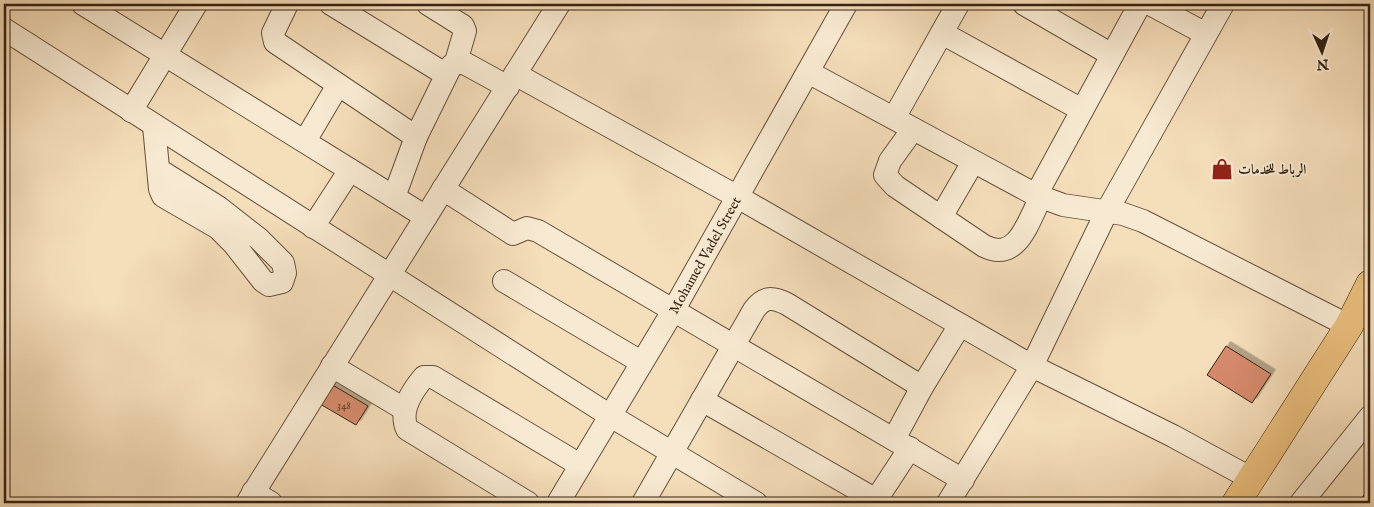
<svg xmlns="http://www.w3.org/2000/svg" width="1374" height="507" font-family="'IM FELL English',Amiri,serif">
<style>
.building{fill:#d68b6c;stroke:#362213;filter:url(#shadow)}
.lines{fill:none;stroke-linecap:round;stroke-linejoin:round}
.minor-casing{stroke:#66513d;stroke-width:24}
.major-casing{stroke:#362213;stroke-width:29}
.minor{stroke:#f8ead2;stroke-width:22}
.major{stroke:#eabf7d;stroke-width:28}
.labels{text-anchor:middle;stroke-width:4;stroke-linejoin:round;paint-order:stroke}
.number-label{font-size:11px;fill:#5e3c29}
.poi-label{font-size:14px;font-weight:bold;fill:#362213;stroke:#f8ead2;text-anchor:start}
.street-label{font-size:14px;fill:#362213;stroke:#f8ead2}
</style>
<defs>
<filter id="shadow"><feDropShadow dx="4.5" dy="-4.5" stdDeviation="0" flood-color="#0004"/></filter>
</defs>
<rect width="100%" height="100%" fill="#f5deba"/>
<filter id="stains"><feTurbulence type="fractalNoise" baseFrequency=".004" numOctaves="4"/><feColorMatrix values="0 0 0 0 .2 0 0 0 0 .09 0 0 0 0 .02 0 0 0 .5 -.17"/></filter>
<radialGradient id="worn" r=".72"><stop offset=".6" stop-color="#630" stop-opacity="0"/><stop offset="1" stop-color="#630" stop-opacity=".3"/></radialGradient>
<g class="building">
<polygon points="1226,346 1271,374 1252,403 1207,375"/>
<polygon points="331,384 368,406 356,425 320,404"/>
<polygon points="1370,487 1370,503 1358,503"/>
</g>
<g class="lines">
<g class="minor-casing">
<g id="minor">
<polyline points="83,4 426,217"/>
<polyline points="287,4 273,33 275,42 416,137"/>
<polyline points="331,4 445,74"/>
<polyline points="428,4 463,26 465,31 456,62"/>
<polyline points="1024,4 1112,55"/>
<polyline points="1150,4 1204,33"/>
<polyline points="4,29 609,415 756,503"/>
<polyline points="942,33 1082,110"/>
<polyline points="808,72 1036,195 1063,205 1123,214 1143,221 1349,326"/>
<polyline points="515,74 736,196 1032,366 1173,436 1252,479"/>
<polyline points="131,111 196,4"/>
<polyline points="894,118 958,4"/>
<polyline points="154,126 160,189 163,196 218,228 234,244 263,281 269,285 282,282 285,273 283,263 259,239 218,207 159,170"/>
<path d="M913,129L890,161L885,175L895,186L984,246C1018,263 1028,221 1041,197"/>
<polyline points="305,141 338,85"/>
<polyline points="443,189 513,234 527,228 538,231 963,480"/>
<polyline points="1036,195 1140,4"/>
<polyline points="394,197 416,137 451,66 456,62 466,64 508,87"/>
<polyline points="941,217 973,162"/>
<polyline points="313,227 350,170"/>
<polyline points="504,281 641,362"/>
<polyline points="332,366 404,409"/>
<polyline points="702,400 876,500"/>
<polyline points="894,439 922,387"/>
<polyline points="253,492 271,503"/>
<polyline points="247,503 559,4"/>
<path d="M528,503L407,429C399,411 412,391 424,377H433L580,465"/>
<path id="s1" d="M558,503L673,311L846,4"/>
<path d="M643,503L754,310C764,296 773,297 787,304L922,387L960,325"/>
<polyline points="874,503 910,448"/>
<polyline points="948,503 1032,366 1107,211 1223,4"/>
<polyline points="1301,503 1370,417"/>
</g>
</g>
<g class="major-casing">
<polyline id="major" points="1236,503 1349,326 1370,284"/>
</g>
<use href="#minor" class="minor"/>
<use href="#major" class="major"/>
</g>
<defs>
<g id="shop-bare" transform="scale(1.725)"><path d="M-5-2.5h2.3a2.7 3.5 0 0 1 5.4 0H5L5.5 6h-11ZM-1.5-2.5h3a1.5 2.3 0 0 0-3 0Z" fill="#8f2418" stroke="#f8ead2" stroke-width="2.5" paint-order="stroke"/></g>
</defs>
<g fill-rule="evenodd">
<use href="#shop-bare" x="1222" y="169"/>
</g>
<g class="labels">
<g class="number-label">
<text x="344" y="409">348</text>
</g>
<g class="poi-label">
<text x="1238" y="174">الرباط للخدمات</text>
</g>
<g class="street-label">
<text dy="5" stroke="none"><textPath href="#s1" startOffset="288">Mohamed Vadel Street</textPath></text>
</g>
</g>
<rect width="1374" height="507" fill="none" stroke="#f5deba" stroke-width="20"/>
<rect x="5" y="5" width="1364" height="497" fill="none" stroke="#362213" stroke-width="2.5"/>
<rect x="10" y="10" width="1354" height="487" fill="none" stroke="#362213"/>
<g transform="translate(1322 52) rotate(177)" stroke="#f8ead2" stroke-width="4" paint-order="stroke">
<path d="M0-4L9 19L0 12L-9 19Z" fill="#362213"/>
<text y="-8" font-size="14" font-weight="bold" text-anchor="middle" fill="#362213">N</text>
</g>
<rect width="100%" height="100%" filter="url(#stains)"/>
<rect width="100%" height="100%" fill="url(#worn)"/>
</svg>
